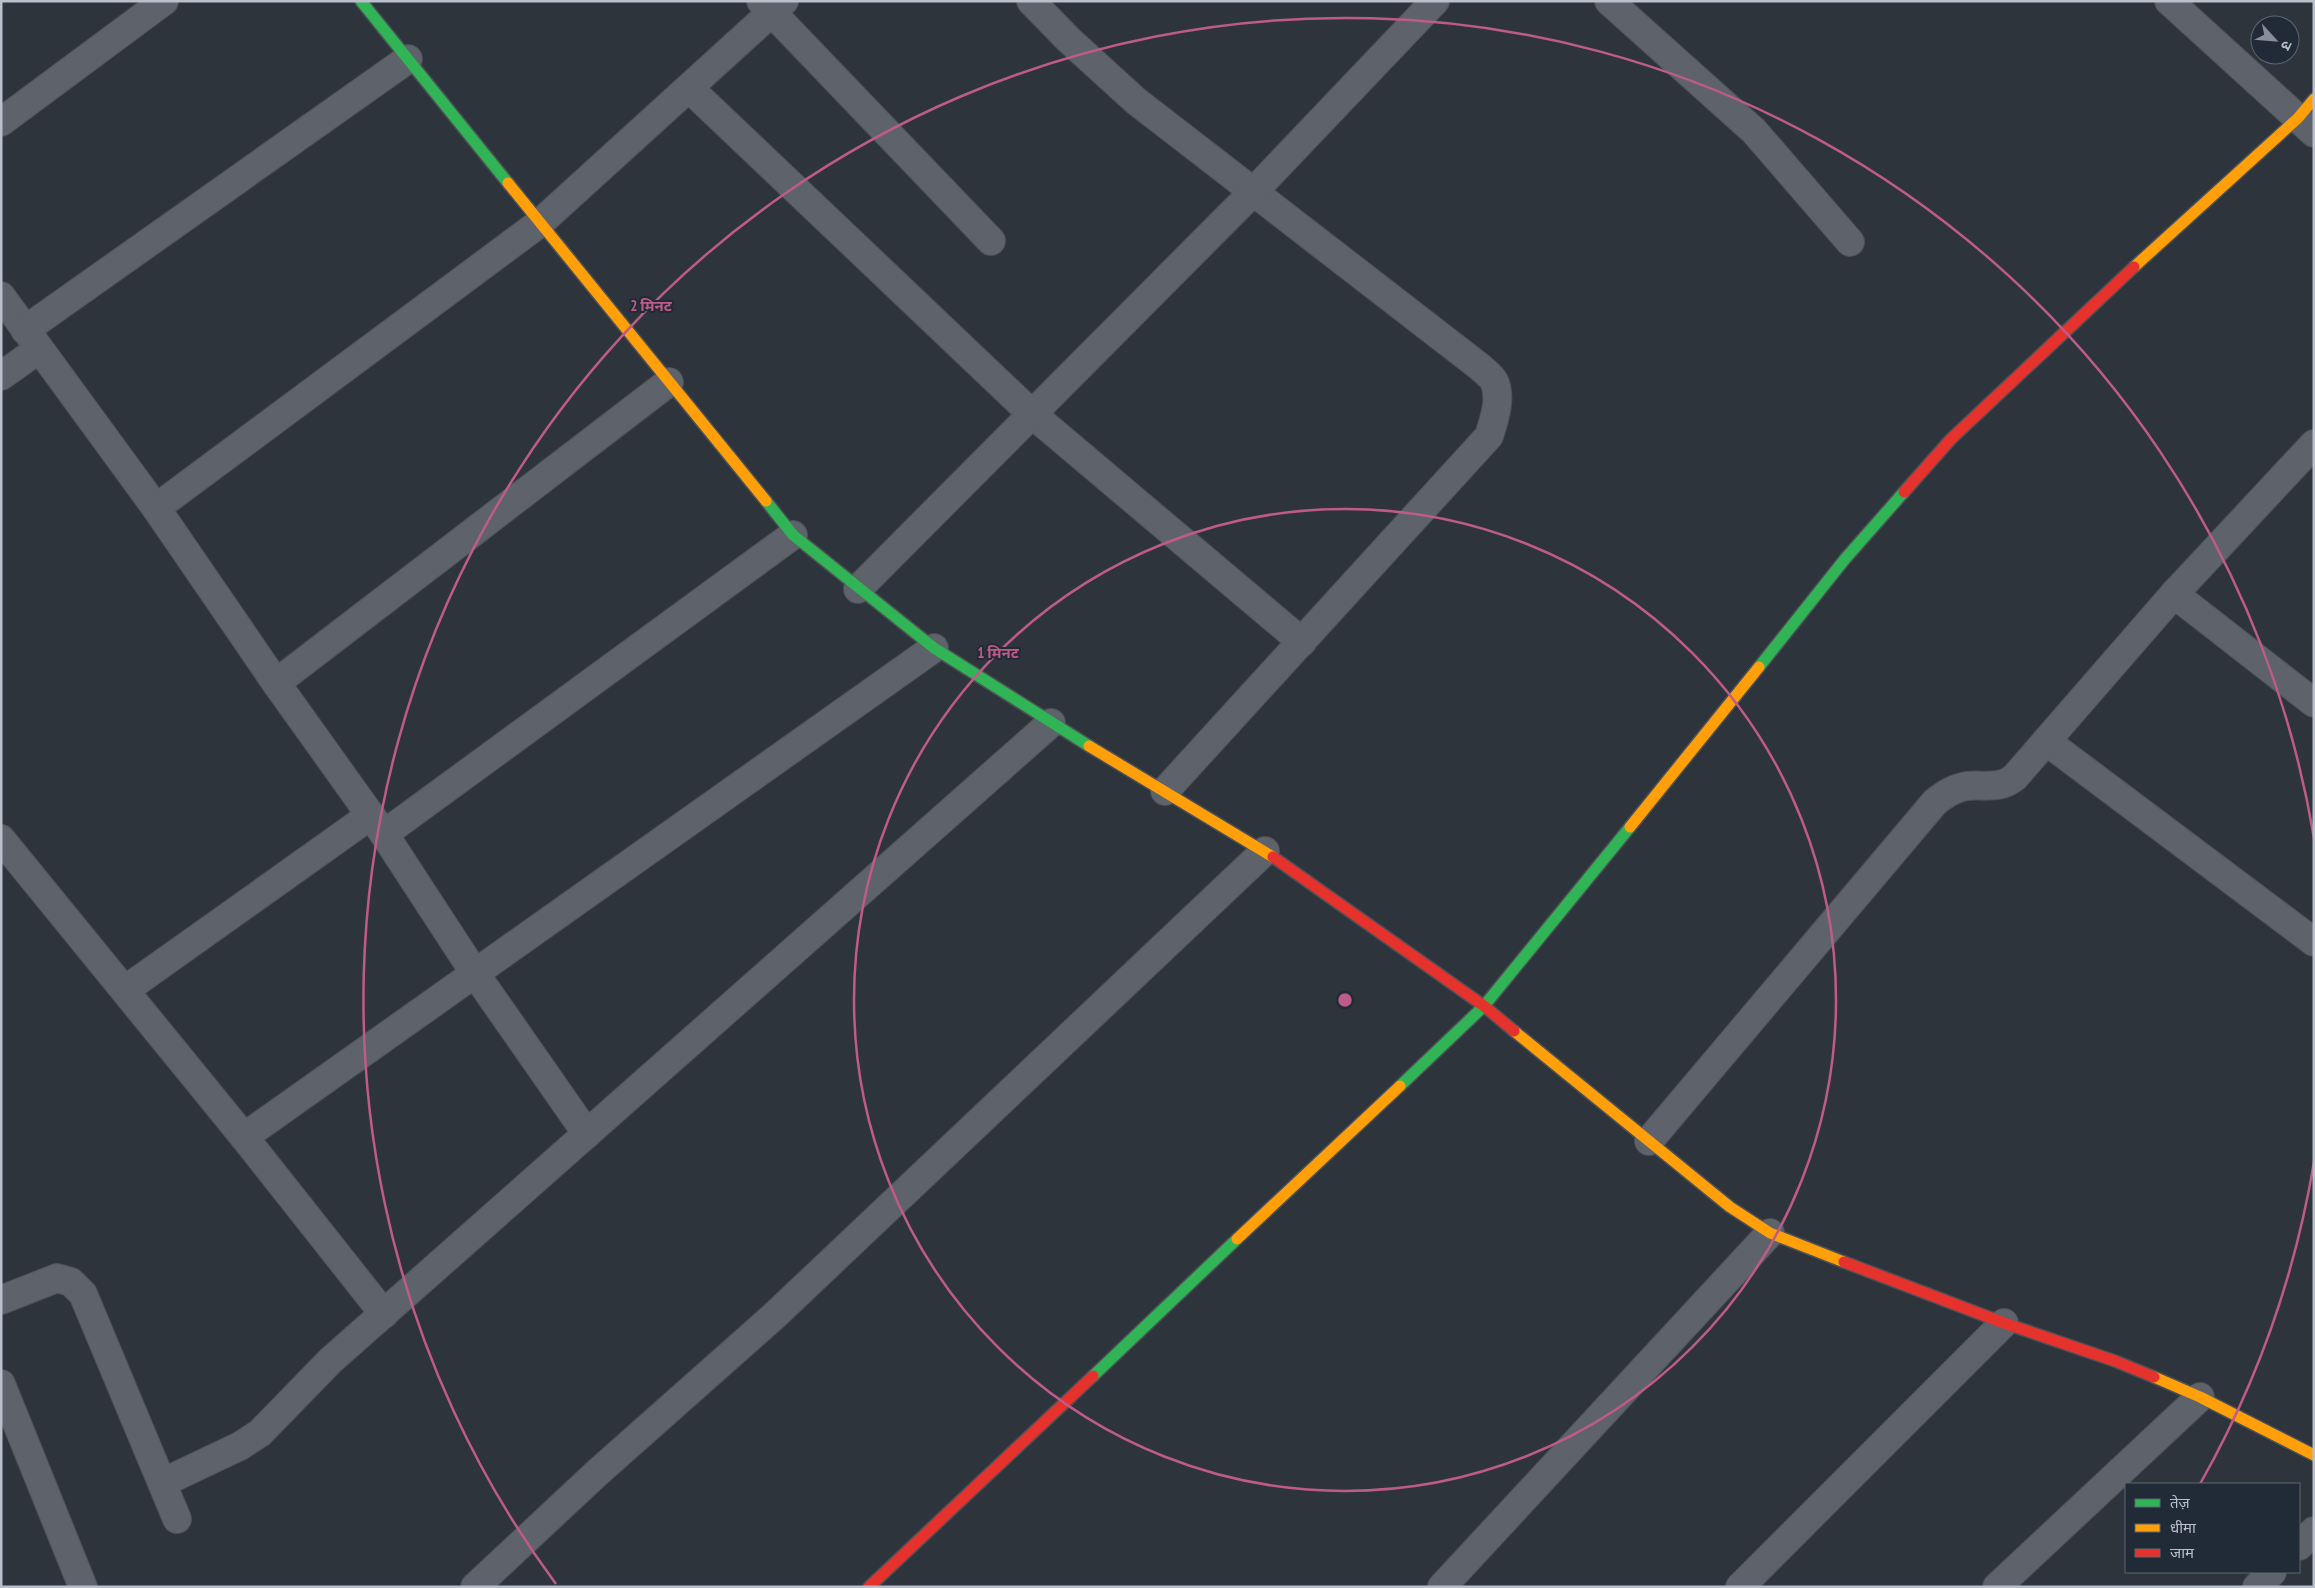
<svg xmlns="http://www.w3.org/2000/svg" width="2315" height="1588" font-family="'PT Sans Narrow','Noto Sans Devanagari',sans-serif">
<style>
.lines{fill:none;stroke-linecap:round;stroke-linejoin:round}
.street-casing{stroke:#4c5056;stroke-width:30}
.fast-casing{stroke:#4c5056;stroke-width:14}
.slow-casing{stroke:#4c5056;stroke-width:14}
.jam-casing{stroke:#4c5056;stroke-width:14}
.street{stroke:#5e626a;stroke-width:28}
.fast{stroke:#30b455;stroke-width:11}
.slow{stroke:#ff9f0a;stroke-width:11}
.jam{stroke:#e5322d;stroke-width:11}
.ring{fill:none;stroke:#be5b88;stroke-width:2.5}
.centre{fill:#be5b88;stroke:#212a37;stroke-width:2.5}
.ring-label{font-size:15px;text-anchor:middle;font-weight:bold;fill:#be5b88;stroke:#212a37;stroke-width:4;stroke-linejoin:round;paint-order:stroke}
</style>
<rect width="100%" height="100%" fill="#2e343c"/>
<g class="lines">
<g class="street-casing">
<g id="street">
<polyline points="761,1 991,241"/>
<path d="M1031,1L1069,40L1136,101L1480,367C1484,371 1491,376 1494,381C1502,398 1494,420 1489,436L1165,791"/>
<polyline points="1609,1 1754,131 1850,242"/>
<polyline points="2169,1 2314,133"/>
<polyline points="689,88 1032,414 1302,642"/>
<polyline points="1,122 164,1"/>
<polyline points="1,296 156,508 276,683 384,834 474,972 587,1134"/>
<polyline points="25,330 408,59"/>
<polyline points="1,376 39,349"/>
<polyline points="156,508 541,222 784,1"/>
<polyline points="858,589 1255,190 1435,1"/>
<polyline points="2174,594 2314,703"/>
<polyline points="276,683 669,382"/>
<polyline points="2046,741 2314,942"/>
<polyline points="384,834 793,535"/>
<polyline points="1,839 244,1137 384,1314"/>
<polyline points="125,990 371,815"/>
<polyline points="244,1137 934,648"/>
<path d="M1649,1141L1935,802C1945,794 1954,788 1967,786C1985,784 2000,790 2015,777L2174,594L2314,444"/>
<polyline points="1,1300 57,1278 71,1282 83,1294 177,1519"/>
<polyline points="1,1384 83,1587"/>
<polyline points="162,1483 240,1446 260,1433 330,1361 1051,723"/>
<polyline points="2299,1546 2314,1531"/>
<polyline points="475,1587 597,1473 774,1316 1265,851"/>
<polyline points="1442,1587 1770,1233"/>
<polyline points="1740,1587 2004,1323"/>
<polyline points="1997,1587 2200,1397"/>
<polyline points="2257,1587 2272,1572"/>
</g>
</g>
<g class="fast-casing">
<g id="fast">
<polyline points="361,1 508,183"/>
<polyline points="766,501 793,535 934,648 1089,746"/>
<polyline points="1759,667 1845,559 1904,492"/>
<polyline points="1400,1086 1484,1006 1630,827"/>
<polyline points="1093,1376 1237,1239"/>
</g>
</g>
<g class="slow-casing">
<g id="slow">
<polyline points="508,183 766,501"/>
<polyline points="2134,267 2298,118 2314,99"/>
<polyline points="1089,746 1273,857"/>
<polyline points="1630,827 1759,667"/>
<polyline points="1514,1031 1730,1207 1770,1233 1844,1262"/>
<polyline points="1237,1239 1400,1086"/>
<polyline points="2154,1377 2200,1397 2314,1455"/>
</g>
</g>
<g class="jam-casing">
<g id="jam">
<polyline points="1904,492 1951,439 2134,267"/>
<polyline points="1273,857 1484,1006 1514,1031"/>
<polyline points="1844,1262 2004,1323 2115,1361 2154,1377"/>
<polyline points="869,1587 1093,1376"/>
</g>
</g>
<use href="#street" class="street"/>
<use href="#fast" class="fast"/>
<use href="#slow" class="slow"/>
<use href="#jam" class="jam"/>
</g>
<g class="ring">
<circle cx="1345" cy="1000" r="491"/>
<path d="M2314 1162A982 982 0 0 1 2200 1484M556 1584A982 982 0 1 1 2314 838"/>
</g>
<circle cx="1345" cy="1000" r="8" class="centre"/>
<g class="ring-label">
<text x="651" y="311">2 मिनट</text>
<text x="998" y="658">1 मिनट</text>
</g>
<rect width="2315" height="1588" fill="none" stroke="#b9c0cc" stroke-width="5"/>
<rect x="2125" y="1483" width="175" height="90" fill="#212a37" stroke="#5e6673"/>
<rect x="2135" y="1499" width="25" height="8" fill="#30b455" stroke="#5e6673"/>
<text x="2170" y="1508" font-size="15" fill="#b9c0cc">तेज़</text>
<rect x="2135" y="1524" width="25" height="8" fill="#ff9f0a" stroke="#5e6673"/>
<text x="2170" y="1533" font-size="15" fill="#b9c0cc">धीमा</text>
<rect x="2135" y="1549" width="25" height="8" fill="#e5322d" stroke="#5e6673"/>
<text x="2170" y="1558" font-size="15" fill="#b9c0cc">जाम</text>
<g transform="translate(2275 40) rotate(116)"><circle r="24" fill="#212a37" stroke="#5e6673"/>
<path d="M0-4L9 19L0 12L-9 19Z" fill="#888f9a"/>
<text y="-8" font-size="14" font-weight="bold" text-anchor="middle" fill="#b9c0cc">उ</text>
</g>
</svg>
